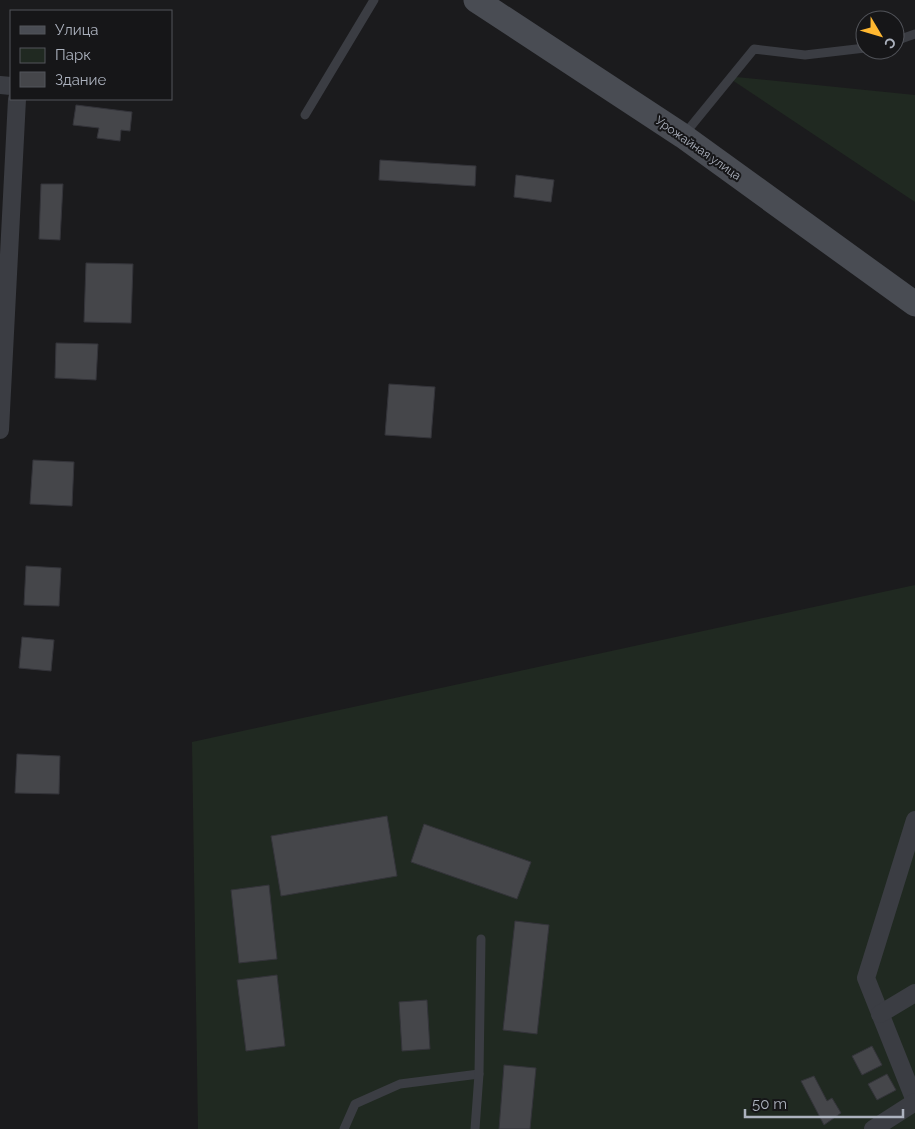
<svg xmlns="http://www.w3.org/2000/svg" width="915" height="1129" font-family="Raleway,sans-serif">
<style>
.green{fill:#202921}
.building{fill:#45464a;stroke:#34343a}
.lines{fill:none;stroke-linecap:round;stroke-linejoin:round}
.lane{stroke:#3b3d43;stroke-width:9}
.street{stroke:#3b3d43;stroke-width:18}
.secondary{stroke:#494c53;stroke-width:25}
.labels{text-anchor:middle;stroke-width:4;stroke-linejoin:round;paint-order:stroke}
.street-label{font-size:12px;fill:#acb2be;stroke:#161618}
</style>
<rect width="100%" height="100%" fill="#1b1b1d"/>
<g class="green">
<polygon points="726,76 915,95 915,202"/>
<polygon points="915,585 915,1129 198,1129 192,742"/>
</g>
<g class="building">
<polygon points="76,105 132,112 130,131 121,130 120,141 97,138 99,128 73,125"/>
<polygon points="380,160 476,166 475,186 379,180"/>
<polygon points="516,175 554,180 551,202 514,197"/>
<polygon points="41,184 63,184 60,240 39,239"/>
<polygon points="86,263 133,264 131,323 84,322"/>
<polygon points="56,343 98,344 96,380 55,378"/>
<polygon points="389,384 435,387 431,438 385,435"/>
<polygon points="33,460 74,462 72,506 30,504"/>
<polygon points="26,566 61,568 59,606 24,605"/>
<polygon points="22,637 54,640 51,671 19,668"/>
<polygon points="17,754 60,756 59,794 15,793"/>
<polygon points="387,816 397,876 281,896 271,836"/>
<polygon points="424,824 531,862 517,899 411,862"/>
<polygon points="269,885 277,959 239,963 231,890"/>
<polygon points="515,921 549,925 537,1034 503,1030"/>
<polygon points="277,975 285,1046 246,1051 237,980"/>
<polygon points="427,1000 430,1049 402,1051 399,1002"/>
<polygon points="872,1046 882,1065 862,1075 852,1056"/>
<polygon points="504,1065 536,1068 530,1129 499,1129"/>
<polygon points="887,1074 896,1090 877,1100 868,1084"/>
<polygon points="814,1076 827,1101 832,1098 841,1113 824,1125 801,1081"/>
</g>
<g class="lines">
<g class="lane">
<polyline points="895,41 915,34"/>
<polyline points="305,115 374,0"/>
<polyline points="683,136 754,49 805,55 865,48"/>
<polyline points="344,1129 355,1104 400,1084 479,1074"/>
<polyline points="475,1129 479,1074 481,939"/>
</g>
<g class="street">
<polyline points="0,85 11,86"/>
<polyline points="0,430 17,99"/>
<polyline points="915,820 866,978 915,1101"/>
<polyline points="880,1014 915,993"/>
<polyline points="873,1129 915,1102"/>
</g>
<polyline class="secondary" points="476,0 683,136 915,304"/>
</g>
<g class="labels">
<g class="street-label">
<text transform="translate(698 148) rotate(35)" y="4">Урожайная улица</text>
</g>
</g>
<rect x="10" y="10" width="162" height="90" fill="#161618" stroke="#52545a"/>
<rect x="20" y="26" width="25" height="8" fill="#494c53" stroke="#52545a"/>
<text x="55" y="35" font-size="15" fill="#acb2be">Улица</text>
<rect x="20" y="48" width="25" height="15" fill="#202921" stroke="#52545a"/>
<text x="55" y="60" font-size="15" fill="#acb2be">Парк</text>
<rect x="20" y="72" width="25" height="15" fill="#45464a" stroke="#52545a"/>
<text x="55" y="85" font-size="15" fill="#acb2be">Здание</text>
<g transform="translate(880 35) rotate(128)"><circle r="24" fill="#161618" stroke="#52545a"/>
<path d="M0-4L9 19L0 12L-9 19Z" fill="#ffb831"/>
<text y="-8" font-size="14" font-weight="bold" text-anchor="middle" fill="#acb2be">С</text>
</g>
<path d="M745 1109v8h158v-8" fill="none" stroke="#acb2be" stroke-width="2.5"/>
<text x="752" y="1109" font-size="15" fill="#acb2be" stroke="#161618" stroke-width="4" paint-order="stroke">50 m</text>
</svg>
